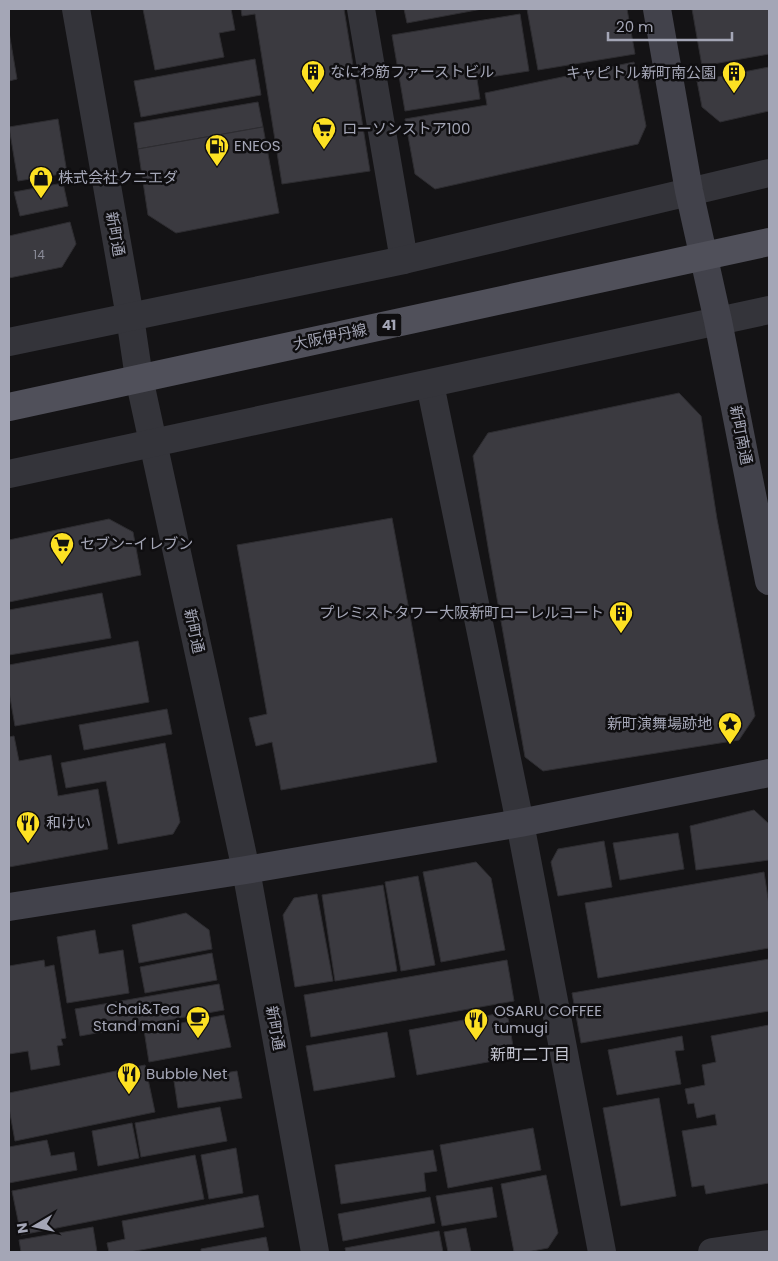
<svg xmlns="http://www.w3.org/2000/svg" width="778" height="1261" font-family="Poppins,'Noto Sans JP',sans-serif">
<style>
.building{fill:#3b3a40;stroke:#2e2d31}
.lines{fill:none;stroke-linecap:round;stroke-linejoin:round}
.street{stroke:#34343a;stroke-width:28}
.secondary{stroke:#42424b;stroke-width:28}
.primary{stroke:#50505a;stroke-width:28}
.labels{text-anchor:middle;stroke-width:5;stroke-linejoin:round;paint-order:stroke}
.number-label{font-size:12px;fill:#8a8b98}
.shield{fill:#0f0e10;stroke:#777884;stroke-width:1}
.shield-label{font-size:14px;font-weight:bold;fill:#a4a6b6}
.poi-label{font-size:15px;fill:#a4a6b6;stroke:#0f0e10;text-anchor:start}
.street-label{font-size:15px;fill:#a4a6b6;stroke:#0f0e10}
.neighbourhood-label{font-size:16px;fill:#c5c6d2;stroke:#0f0e10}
</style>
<rect width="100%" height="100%" fill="#141315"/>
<g class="building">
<polygon points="143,9 231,9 235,30 219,33 224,57 155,70"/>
<polygon points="241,9 344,9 370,171 282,184 255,14 242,16"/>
<polygon points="404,9 482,9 407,23"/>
<polygon points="527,9 627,9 635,54 538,70"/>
<polygon points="692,9 769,9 769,54 702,66"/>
<polygon points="520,14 529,71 477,79 480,99 405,111 392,35"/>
<polygon points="9,32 17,79 9,81"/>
<polygon points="255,59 261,95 141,117 134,81"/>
<polygon points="634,62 646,126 638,144 435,189 415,174 405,119 487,105 485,93"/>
<polygon points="769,67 769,111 720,122 702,107 697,81"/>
<polygon points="258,102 263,127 138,149 134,123"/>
<polygon points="58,119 67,173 18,181 9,127"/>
<polygon points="263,127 279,213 176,233 148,215 138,149"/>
<polygon points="63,183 68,206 20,216 14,192"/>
<polygon points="70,222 76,244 62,267 9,278 9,236"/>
<polygon points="679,393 701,416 717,519 755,716 739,740 543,771 525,757 489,553 473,456 488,433"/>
<polygon points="392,518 437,762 281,790 272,742 256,746 249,718 267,714 237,545"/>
<polygon points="109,519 133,532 141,575 9,602 9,540"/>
<polygon points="102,593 111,638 9,655 9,610"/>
<polygon points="138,641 149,702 15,726 9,692 9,665"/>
<polygon points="167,709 172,734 84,750 79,725"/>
<polygon points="14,736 19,761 51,755 58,796 98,789 108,849 9,867 9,737"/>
<polygon points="165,743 180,822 173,834 118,844 106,781 66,788 61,763"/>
<polygon points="754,810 769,824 769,860 696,870 690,826"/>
<polygon points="678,833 684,869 620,880 613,843"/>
<polygon points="604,841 612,887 558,896 551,862 558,849"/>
<polygon points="476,862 491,878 505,950 441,962 423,872"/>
<polygon points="764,872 769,905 769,948 598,978 585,903"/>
<polygon points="418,876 435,965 401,971 385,882"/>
<polygon points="383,885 397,971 335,981 322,895"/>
<polygon points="317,894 333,981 295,987 283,915 294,898"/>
<polygon points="186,913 209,930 212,949 139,963 132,925"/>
<polygon points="95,930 99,954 123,950 129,993 67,1003 57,937"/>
<polygon points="212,953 217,980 145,993 140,967"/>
<polygon points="769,959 769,1011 581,1043 572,993"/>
<polygon points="44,960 45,967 54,965 66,1038 61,1039 63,1045 57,1046 60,1065 31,1070 28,1051 9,1054 9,966"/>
<polygon points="507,960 514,1001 311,1037 304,995"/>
<polygon points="219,984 224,1010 80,1036 75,1009"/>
<polygon points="507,1012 515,1057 417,1075 409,1030"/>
<polygon points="224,1015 231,1047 149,1062 144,1030"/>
<polygon points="769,1025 769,1183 706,1194 704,1185 692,1187 682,1131 717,1125 715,1114 697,1118 694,1103 688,1104 685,1089 705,1085 702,1065 716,1062 711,1036"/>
<polygon points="387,1032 395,1077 314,1091 306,1046"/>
<polygon points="682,1036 684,1050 675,1051 681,1084 617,1095 608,1050"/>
<polygon points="145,1065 155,1112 15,1141 9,1108 9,1093"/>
<polygon points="237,1071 242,1098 178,1108 174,1081"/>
<polygon points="659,1098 676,1196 621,1206 603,1108"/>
<polygon points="220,1107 227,1141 141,1157 135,1123"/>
<polygon points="132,1123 139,1158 98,1166 92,1131"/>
<polygon points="533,1128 541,1170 448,1188 440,1145"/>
<polygon points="47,1140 51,1156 74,1152 77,1170 9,1183 9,1147"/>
<polygon points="236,1148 243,1193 209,1199 201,1155"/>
<polygon points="433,1150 437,1171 424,1173 426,1191 341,1204 335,1165"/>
<polygon points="195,1155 204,1199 21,1235 12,1191"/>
<polygon points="546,1175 558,1233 548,1248 527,1252 514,1252 501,1184"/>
<polygon points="492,1187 497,1217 442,1226 436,1196"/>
<polygon points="258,1195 264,1227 130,1252 109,1252 107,1243 125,1239 122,1221"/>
<polygon points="430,1197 435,1223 343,1241 338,1214"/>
<polygon points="93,1227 97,1252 21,1252 19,1240"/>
<polygon points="466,1228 471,1252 448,1252 444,1232"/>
<polygon points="439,1231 443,1252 346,1252 345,1248"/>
<polygon points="266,1237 269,1252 201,1252 201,1249"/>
</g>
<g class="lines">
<g class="street">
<polyline points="76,9 130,317 139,378 246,870 315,1252"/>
<polyline points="361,9 404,260"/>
<polyline points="9,342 404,260 769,173"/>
<polyline points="430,384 520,823 602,1252"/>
<polyline points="9,474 769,310"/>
<polyline points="712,1252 769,1244"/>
</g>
<g class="secondary">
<polyline points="657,9 689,191 718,321 769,581"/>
<polyline points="9,907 246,870 520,823 769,773"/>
</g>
<polyline class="primary" points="9,407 769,242"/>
</g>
<defs>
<g id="building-pin" transform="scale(1.25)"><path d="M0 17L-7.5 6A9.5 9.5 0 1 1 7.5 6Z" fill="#fde123" stroke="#0f0e10"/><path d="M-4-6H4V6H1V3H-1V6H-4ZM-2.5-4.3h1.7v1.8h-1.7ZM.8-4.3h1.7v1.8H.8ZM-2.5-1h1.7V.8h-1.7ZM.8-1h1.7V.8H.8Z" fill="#111"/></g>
<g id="supermarket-pin" transform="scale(1.25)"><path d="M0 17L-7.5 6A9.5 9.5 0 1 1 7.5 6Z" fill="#fde123" stroke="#0f0e10"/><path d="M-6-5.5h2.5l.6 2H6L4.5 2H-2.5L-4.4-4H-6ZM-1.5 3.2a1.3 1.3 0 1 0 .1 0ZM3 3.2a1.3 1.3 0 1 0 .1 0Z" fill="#111"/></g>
<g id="fuel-pin" transform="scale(1.25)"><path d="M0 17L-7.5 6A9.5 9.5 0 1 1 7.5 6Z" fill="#fde123" stroke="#0f0e10"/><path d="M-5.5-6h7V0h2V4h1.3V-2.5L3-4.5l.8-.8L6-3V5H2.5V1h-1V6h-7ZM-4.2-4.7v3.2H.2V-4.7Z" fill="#111"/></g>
<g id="shop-pin" transform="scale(1.25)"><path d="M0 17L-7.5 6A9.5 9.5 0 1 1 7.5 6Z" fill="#fde123" stroke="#0f0e10"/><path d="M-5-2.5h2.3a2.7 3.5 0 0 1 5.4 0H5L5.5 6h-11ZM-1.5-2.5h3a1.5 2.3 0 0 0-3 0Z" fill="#111"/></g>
<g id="sight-pin" transform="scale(1.25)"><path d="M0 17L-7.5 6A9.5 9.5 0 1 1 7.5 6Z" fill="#fde123" stroke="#0f0e10"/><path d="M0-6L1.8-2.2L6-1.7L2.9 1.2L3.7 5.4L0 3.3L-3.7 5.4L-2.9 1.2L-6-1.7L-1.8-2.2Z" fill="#111"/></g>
<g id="restaurant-pin" transform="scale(1.25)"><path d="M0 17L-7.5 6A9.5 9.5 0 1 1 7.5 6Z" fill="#fde123" stroke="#0f0e10"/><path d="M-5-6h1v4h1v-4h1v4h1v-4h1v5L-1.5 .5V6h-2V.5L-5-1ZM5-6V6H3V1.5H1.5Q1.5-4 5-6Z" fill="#111"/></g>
<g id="cafe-pin" transform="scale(1.25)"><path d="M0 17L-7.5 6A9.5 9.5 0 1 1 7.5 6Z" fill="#fde123" stroke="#0f0e10"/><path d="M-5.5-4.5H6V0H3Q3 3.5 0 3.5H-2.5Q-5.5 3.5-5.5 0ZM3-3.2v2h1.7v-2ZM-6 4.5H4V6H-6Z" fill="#111"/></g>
</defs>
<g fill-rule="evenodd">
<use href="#building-pin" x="313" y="72"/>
<use href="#building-pin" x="734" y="73"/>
<use href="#supermarket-pin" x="324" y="129"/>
<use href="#fuel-pin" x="217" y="146"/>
<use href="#shop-pin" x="41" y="178"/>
<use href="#supermarket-pin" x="62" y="544"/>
<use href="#building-pin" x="621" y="613"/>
<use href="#sight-pin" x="730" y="724"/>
<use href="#restaurant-pin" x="28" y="823"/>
<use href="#cafe-pin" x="198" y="1018"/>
<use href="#restaurant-pin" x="476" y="1020"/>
<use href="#restaurant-pin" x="129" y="1074"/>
</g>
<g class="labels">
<g class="number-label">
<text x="39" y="259">14</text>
</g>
<rect class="shield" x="376.5" y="313.5" width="25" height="23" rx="4"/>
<g class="shield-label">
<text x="389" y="330">41</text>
</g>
<g class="poi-label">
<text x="330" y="77">なにわ筋ファーストビル</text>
<text x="716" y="78" text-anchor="end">キャピトル新町南公園</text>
<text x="342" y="134">ローソンストア100</text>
<text x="234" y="151">ENEOS</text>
<text x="58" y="183">株式会社クニエダ</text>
<text x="80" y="549">セブン-イレブン</text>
<text x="604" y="618" text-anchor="end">プレミストタワー大阪新町ローレルコート</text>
<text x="712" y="729" text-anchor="end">新町演舞場跡地</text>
<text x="46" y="828">和けい</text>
<text x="180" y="1014" text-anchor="end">Chai&amp;Tea<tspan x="180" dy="17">Stand mani</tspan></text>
<text x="494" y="1016">OSARU COFFEE<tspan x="494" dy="17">tumugi</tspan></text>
<text x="146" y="1079">Bubble Net</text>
</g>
<g class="street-label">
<text transform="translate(115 234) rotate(80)" y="5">新町通</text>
<text transform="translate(330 337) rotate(-12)" y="5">大阪伊丹線</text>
<text transform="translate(741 435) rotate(79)" y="5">新町南通</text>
<text transform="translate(194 631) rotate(78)" y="5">新町通</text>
<text transform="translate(275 1028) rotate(80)" y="5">新町通</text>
</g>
<g class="neighbourhood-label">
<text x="530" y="1060">新町二丁目</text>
</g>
</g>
<rect width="778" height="1261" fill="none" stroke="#a4a6b6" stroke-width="20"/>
<g transform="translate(35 1226) rotate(261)" stroke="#0f0e10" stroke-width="4" paint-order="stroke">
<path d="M0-4L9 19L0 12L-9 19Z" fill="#a4a6b6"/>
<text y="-8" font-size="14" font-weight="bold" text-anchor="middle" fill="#a4a6b6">N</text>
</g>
<path d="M608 32v8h124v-8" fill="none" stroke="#a4a6b6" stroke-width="2.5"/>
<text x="616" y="32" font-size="15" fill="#a4a6b6" stroke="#0f0e10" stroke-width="4" paint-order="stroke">20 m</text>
</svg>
